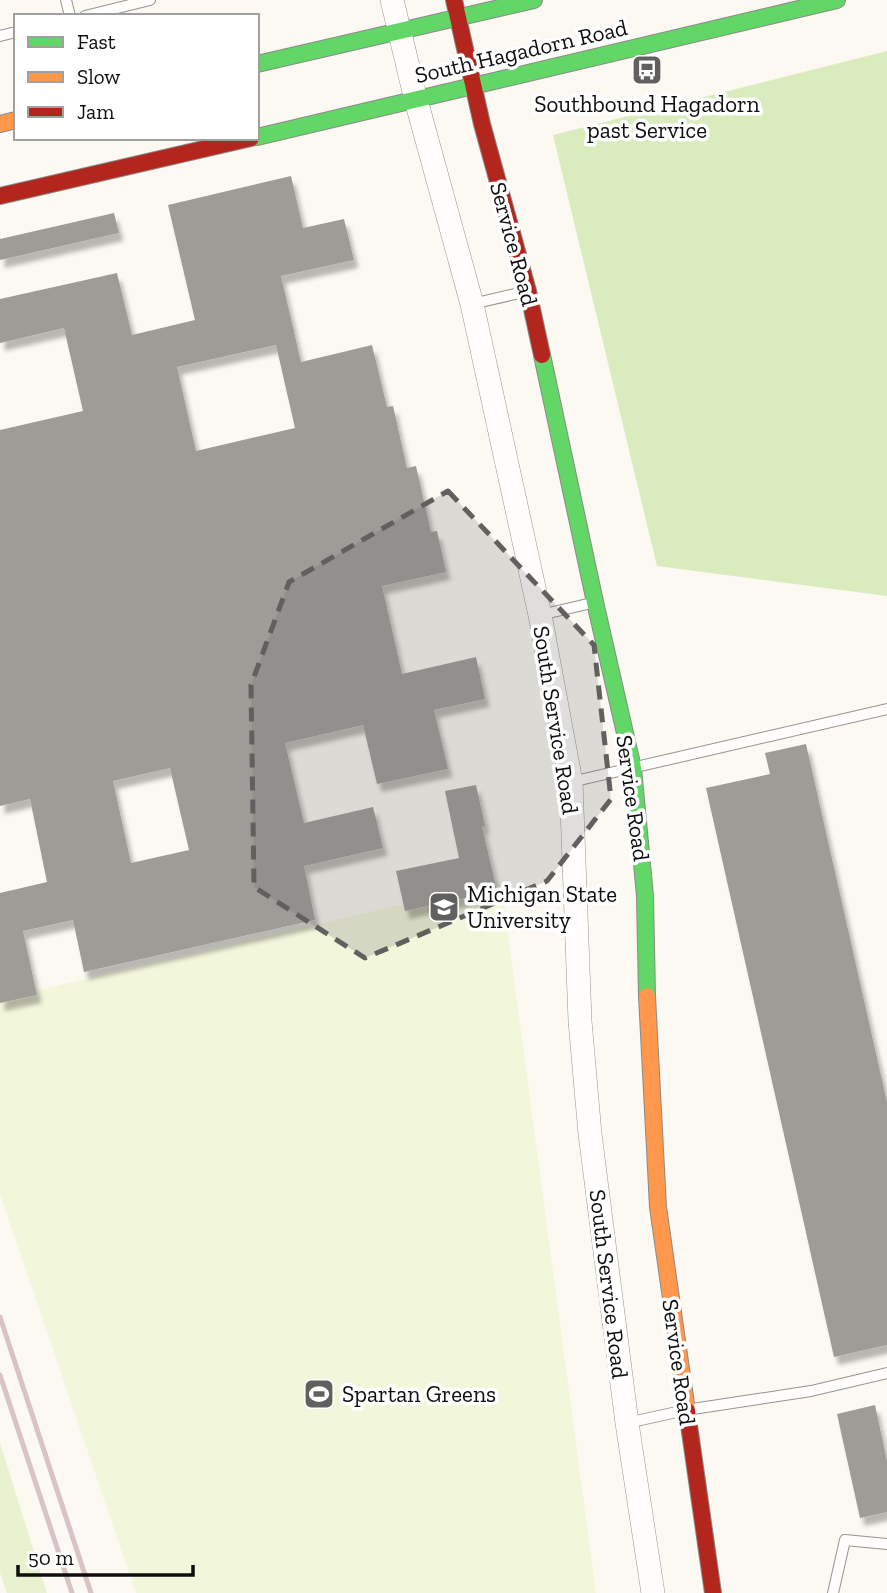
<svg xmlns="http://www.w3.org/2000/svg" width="887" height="1593" font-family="'Zilla Slab',serif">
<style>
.green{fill:#e8f2d0}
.forest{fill:#daebbe}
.pitch{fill:#f2f6db}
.building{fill:#9f9c98;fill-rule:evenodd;filter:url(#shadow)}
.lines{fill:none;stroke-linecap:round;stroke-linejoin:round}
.lane-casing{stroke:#959491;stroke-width:12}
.street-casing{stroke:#959491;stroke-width:24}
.fast-casing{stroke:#8c8a87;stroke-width:18}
.slow-casing{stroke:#8c8a87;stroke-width:18}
.jam-casing{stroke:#8c8a87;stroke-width:18}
.lane{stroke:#fffefd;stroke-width:10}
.street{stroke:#fffefd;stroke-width:23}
.fast{stroke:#63d668;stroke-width:16}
.slow{stroke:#ff974d;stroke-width:16}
.jam{stroke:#b3261e;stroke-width:16}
.rail{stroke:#d9c3c6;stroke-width:5}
.marked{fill:#61605e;fill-opacity:0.2;stroke:#61605e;stroke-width:5;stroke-dasharray:14 9;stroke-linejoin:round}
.labels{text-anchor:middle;stroke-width:7;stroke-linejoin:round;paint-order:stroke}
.street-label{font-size:23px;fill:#0e0e0e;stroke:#fff}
.poi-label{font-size:23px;fill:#0e0e0e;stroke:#fff;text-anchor:start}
</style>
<defs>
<filter id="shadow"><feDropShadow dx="4.5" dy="8" stdDeviation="2" flood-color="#0004"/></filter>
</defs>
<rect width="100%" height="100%" fill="#fcf9f2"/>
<polygon class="green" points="0,1443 47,1593 7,1593 0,1573"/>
<polygon class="forest" points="887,51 887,596 657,566 553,135"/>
<polygon class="pitch" points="501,881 596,1593 136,1593 0,1194 0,999"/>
<g class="building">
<path d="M291,176L303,228L344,219L354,260L281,276L301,362L372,345L387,407L393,406L407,468L416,466L431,532L437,531L446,572L382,586L402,674L476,657L485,699L434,710L448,769L377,784L363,725L285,743L304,823L373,807L383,848L304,866L315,920L84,972L73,920L23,931L37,995L0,1003V893L47,882L30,799L0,806V430L83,411L64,328L0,343V299L117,273L132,335L195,320L168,205ZM276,345L295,428L196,451L177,367ZM170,768L189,850L131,863L113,781Z"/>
<polygon points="114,213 119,233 0,260 0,239"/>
<polygon points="806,744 887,1102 887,1345 834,1357 706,788 770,774 765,753"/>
<polygon points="476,785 485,826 482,827 497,891 405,911 396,871 459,858 445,791"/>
<polygon points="875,1405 887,1461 887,1512 860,1518 837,1414"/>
</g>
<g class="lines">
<g class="lane-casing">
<g id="lane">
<polyline points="66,0 70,16"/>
<polyline points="85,16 150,0"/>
<polyline points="0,36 16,32"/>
<polyline points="472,304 524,292"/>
<polyline points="540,615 592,603"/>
<polyline points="571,782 887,709"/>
<polyline points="627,1423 686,1410 811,1391 887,1373"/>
<polyline points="833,1593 845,1540 887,1544"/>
</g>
</g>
<g class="street-casing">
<polyline id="street" points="392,0 416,100 472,304 540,615 571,782 580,1021 590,1134 627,1423 653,1593"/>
</g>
<g class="fast-casing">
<g id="fast">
<polyline points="257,64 534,0"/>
<polyline points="257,137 837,0"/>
<polyline points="542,355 595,602 633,768 645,896 647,996"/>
</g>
</g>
<g class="slow-casing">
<g id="slow">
<polyline points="0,124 16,120"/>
<polyline points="647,996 658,1207 687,1411"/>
</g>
</g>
<g class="jam-casing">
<g id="jam">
<polyline points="454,0 482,124 528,291 542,355"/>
<polyline points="0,196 251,138"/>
<polyline points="687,1411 713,1593"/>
</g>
</g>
<use href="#lane" class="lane"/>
<use href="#street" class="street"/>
<use href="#fast" class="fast"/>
<use href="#slow" class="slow"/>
<use href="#jam" class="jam"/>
<g class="rail">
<polyline points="0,1317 91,1593"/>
<polyline points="0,1375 72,1593"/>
</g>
</g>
<path class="marked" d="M448,491L594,645L611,799L547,881L365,958L254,887L251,685L289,582Z"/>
<defs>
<g id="bus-square" transform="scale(1.575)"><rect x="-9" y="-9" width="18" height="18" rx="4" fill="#61605e" stroke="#fff"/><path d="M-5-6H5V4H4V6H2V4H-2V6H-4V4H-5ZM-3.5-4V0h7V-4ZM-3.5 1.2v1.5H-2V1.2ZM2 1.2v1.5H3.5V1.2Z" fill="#fff"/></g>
<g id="university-square" transform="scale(1.575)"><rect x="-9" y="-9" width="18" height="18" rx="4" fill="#61605e" stroke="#fff"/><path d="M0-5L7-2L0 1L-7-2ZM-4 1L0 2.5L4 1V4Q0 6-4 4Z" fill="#fff"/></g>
<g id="stadium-square" transform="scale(1.575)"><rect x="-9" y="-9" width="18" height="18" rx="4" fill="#61605e" stroke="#fff"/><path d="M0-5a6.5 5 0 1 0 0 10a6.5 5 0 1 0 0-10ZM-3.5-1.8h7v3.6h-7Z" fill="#fff"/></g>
</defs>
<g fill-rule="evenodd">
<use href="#bus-square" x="647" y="70"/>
<use href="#university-square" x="444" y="907"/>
<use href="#stadium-square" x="319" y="1394"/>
</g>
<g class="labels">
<g class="street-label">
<text transform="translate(521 51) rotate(-13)" y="8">South Hagadorn Road</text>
<text transform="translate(514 244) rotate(75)" y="8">Service Road</text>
<text transform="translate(556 720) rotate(81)" y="8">South Service Road</text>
<text transform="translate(633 798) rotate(82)" y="8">Service Road</text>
<text transform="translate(609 1284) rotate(83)" y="8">South Service Road</text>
<text transform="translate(679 1362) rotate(82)" y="8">Service Road</text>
</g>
<g class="poi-label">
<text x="647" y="112" text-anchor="middle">Southbound Hagadorn<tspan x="647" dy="26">past Service</tspan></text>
<text x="467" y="902">Michigan State<tspan x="467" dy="26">University</tspan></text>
<text x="342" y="1402">Spartan Greens</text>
</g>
</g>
<rect x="14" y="14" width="245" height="126" fill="#ffffff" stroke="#9f9f9f" stroke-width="2"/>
<rect x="28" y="37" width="35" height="10" fill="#63d668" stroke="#9f9f9f" stroke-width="2"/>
<text x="77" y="49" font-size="21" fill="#0e0e0e">Fast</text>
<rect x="28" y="72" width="35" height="10" fill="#ff974d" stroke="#9f9f9f" stroke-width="2"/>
<text x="77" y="84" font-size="21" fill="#0e0e0e">Slow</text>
<rect x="28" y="107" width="35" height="10" fill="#b3261e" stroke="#9f9f9f" stroke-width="2"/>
<text x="77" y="119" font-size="21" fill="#0e0e0e">Jam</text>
<path d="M18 1565v10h175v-10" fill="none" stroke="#0e0e0e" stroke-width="3.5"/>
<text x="28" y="1565" font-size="21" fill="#0e0e0e" stroke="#ffffff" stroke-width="5" paint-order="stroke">50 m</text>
</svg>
